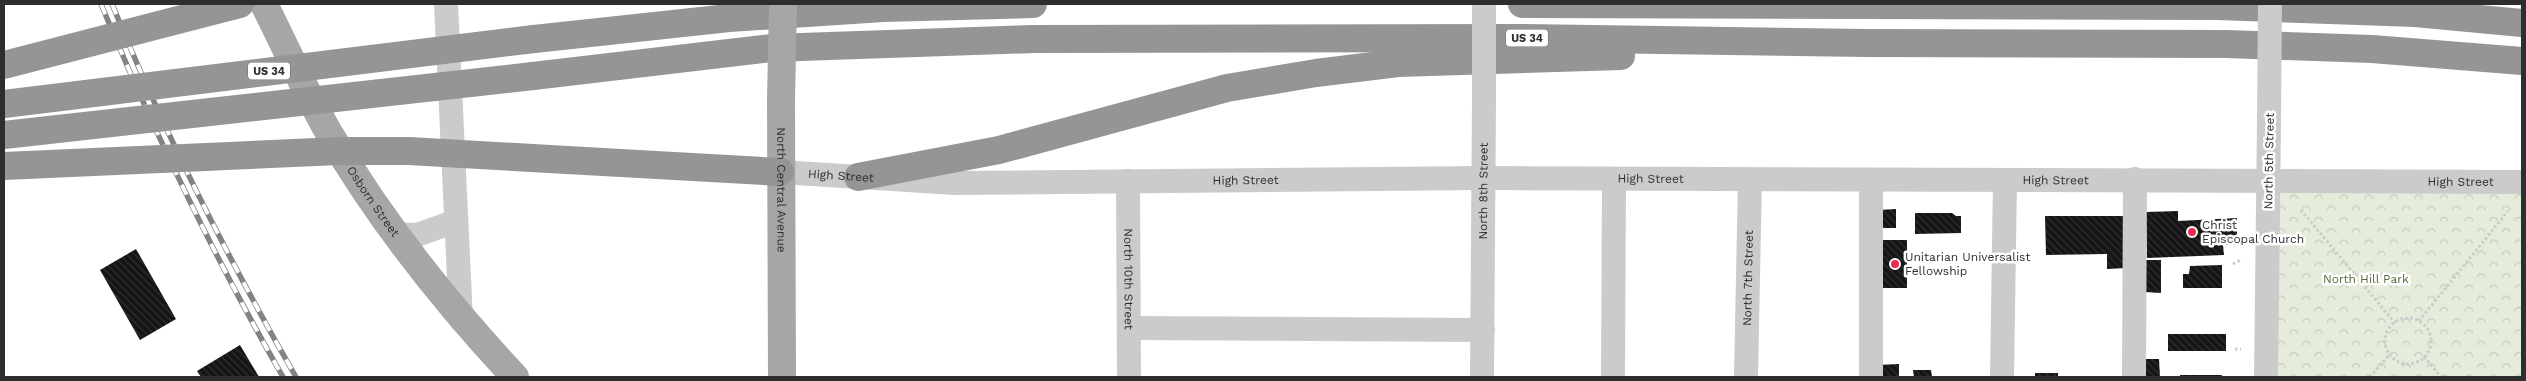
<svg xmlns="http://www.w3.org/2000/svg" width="2526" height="381" font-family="'Work Sans',sans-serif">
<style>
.park{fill:url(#park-crowns)}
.building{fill:url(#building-back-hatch)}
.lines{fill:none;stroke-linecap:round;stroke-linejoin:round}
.path{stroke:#cbcbcb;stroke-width:3;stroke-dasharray:2.5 2.5;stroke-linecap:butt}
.minor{stroke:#cbcbcb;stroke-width:24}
.major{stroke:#a6a6a6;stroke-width:28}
.highway{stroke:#959595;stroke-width:28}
.rail-casing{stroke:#838383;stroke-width:5.5}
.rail{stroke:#fff;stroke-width:4;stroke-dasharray:11;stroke-linecap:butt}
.minor-bridge{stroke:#cbcbcb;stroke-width:24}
.major-bridge{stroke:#a6a6a6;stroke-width:28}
.highway-bridge{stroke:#959595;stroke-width:28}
.poi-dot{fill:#e92b53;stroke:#fff;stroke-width:2}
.labels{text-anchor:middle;stroke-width:5;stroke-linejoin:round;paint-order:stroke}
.shield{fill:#fff;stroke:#6d6d6d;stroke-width:1}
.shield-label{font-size:11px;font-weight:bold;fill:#2e2e2e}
.street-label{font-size:12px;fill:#2e2e2e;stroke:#fff}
.poi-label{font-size:12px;fill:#2e2e2e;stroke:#fff;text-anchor:start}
.park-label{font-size:12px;fill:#576b3a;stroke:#fff}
</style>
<defs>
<pattern id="park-crowns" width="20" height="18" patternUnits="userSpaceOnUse" patternTransform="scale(1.25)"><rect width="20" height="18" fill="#e6ecdb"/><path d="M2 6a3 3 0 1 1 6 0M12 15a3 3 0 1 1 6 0" fill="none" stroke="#c6cbbc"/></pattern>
<pattern id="building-back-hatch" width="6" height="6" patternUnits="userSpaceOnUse" patternTransform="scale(1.25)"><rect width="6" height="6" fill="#151515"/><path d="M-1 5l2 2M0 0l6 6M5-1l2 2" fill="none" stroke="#2f2f2f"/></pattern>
</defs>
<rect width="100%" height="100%" fill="#fff"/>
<polygon class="park" points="2269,180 2522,182 2522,377 2267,377"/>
<g class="building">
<polygon points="1896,209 1896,228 1880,228 1879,210"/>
<polygon points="2178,211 2178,221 2237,218 2237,244 2223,245 2224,255 2147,258 2146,212"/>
<polygon points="1915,213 1952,213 1956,216 1961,216 1961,233 1915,234"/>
<polygon points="2045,216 2127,216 2127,268 2107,269 2107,254 2046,255"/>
<rect x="1882" y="240" width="25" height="48"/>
<polygon points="136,249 176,319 140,340 100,270"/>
<polygon points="2146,260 2161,260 2161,293 2145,292"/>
<polygon points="2222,265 2222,288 2183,288 2183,274 2189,274 2190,266"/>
<rect x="2168" y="334" width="58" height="17"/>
<polygon points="240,345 259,377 201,377 197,371"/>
<polygon points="2144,359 2159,359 2160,377 2144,377"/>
<polygon points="1899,364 1899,377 1877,377 1877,365"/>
<polygon points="1913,370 1931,370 1932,377 1914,377"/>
<rect x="2035" y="373" width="23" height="4"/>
<rect x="2180" y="375" width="42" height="2"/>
</g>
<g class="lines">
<g class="path">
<polyline points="2301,210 2395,323"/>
<polyline points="2233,264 2242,259"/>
<circle cx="2408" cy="341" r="23"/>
<polyline points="2419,321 2508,211"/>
<polyline points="2235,349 2241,349"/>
<polyline points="2424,357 2441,377"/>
<polyline points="2370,377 2390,354"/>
</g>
<g class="minor">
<polyline points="446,4 461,320"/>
<path id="s1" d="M780,172L955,183L1482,178L2522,182"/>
<path id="s2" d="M1128,181L1129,377"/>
<polyline points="394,234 417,235 456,221"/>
<polyline points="1129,328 1483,330"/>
<path id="s3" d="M1482,377L1484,99"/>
<polyline points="1613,377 1614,180"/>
<path id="s4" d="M1746,377L1750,180"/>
<polyline points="1871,377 1871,180"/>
<polyline points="2002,377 2005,180"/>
<polyline points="2134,377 2135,179"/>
<polyline points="2266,377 2269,121"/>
</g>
<g class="major">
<path id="s5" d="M264,4C285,46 305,91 329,133C381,222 445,302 515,377"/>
<path id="s6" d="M781,100L782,377"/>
</g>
<g class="highway">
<polyline points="1522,4 2217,6 2415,13 2522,23"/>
<polyline points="534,39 729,18 883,8 1033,4"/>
<polyline points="533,76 772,48 1034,39 1519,38 1866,43 2226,44 2372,49 2522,61"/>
<polyline points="567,160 780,172"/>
<polyline points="858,177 999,150 1227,88 1316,73 1398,63 1621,56"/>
</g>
<g class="rail-casing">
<g id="rail">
<path d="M101,4C154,132 214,257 283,377"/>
<path d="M112,4C164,132 227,257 296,377"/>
</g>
</g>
<use href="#rail" class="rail"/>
<g class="minor-bridge">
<polyline points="1484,4 1484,99"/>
<polyline points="2269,121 2270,4"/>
</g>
<polyline class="major-bridge" points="781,100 783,4"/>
<g class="highway-bridge">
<polyline points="4,65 240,4"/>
<polyline points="4,104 534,39"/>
<polyline points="4,135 533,76"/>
<polyline points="4,166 339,151 409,151 567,160"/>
</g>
</g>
<g class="poi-dot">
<circle cx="2192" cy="232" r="5"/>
<circle cx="1895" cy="264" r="5"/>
</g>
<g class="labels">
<g class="shield">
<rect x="1506" y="29.5" width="42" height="17" rx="4"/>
<rect x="248" y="62.5" width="42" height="17" rx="4"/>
</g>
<g class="shield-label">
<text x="1527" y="42">US 34</text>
<text x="269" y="75">US 34</text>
</g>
<g class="street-label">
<text transform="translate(2269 161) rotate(-89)" y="4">North 5th Street</text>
<text dy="4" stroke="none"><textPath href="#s1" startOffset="61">High Street</textPath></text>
<text dy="4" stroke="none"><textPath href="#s1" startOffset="466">High Street</textPath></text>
<text dy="4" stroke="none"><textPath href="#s1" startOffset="871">High Street</textPath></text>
<text dy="4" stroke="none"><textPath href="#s1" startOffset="1276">High Street</textPath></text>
<text dy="4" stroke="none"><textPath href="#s1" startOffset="1681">High Street</textPath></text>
<text dy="4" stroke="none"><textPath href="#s6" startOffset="90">North Central Avenue</textPath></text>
<text dy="4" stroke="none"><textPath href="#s3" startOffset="186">North 8th Street</textPath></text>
<text dy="4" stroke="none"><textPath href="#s5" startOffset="226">Osborn Street</textPath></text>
<text dy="4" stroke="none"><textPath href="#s2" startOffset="98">North 10th Street</textPath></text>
<text dy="4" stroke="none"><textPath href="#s4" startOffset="99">North 7th Street</textPath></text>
</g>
<g class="poi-label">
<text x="2202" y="229">Christ<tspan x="2202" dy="14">Episcopal Church</tspan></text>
<text x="1905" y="261">Unitarian Universalist<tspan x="1905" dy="14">Fellowship</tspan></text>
</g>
<g class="park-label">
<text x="2366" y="283">North Hill Park</text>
</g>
</g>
<rect width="2526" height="381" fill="none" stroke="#2e2e2e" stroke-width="10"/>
</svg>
